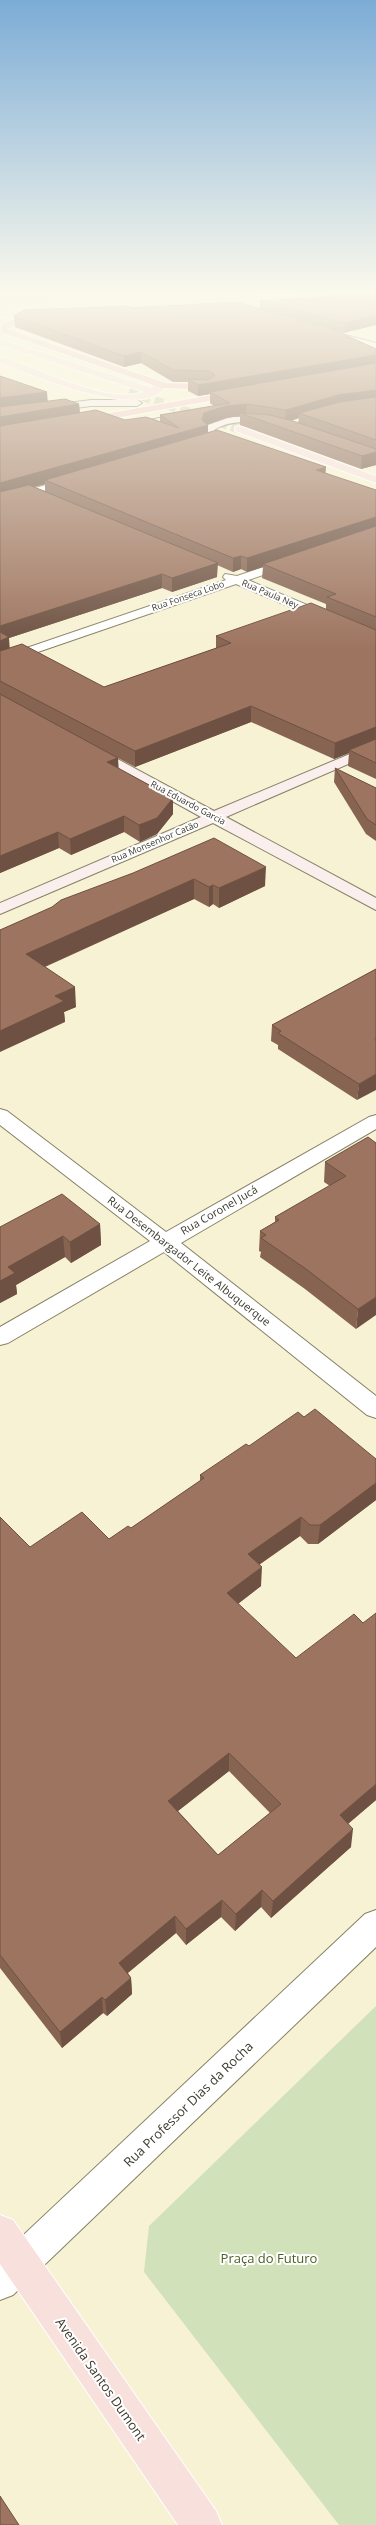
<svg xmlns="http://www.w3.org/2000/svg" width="376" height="2525" font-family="'Open Sans',sans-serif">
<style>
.green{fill:#d1e1ba}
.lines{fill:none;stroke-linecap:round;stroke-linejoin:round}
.primary-tunnel{stroke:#d2cdb3;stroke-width:9;stroke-dasharray:9 4.5;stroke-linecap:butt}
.street-casing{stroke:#868166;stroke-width:2}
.secondary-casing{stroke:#868166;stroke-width:2}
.primary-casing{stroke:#fff;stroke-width:2}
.highway-casing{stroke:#fff;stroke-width:2}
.street{fill:#fff;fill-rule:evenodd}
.secondary{fill:#fbefee;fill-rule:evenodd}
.primary{fill:#f8e0dd;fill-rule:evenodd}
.highway{fill:#f3cbc7;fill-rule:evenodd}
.rail{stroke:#787564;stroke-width:1}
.wall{fill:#876452;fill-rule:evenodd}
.shaded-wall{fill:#6e5142}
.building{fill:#9d745f;stroke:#6e5142;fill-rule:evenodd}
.labels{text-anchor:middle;stroke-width:4;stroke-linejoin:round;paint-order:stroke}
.far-street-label{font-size:9px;fill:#3d3b2f;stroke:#fff}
.street-label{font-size:11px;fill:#3d3b2f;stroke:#fff}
.near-street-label{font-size:13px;fill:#3d3b2f;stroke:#fff}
.near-park-label{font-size:13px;fill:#4d6023;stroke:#fff}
</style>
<rect width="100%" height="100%" fill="#f7f2d4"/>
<g class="green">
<polygon points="0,295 136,295 0,303"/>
<polygon points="376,2006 376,2525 339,2525 144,2272 149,2226"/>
</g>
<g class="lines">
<polyline class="primary-tunnel" points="129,392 239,429"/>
<g class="street-casing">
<g id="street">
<polygon points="334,332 376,343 376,349 331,337 330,335"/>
<polygon points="74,477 79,480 78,482 0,504 0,498"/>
<polygon points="290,558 294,559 294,565 248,580 376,634 376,643 236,584 0,665 0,657 226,580 223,577 225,574 237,576"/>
<polygon points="0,1109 7,1111 166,1232 369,1117 376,1115 376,1129 181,1243 376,1396 376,1418 367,1415 164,1252 8,1343 0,1345 0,1327 150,1241 0,1125"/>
<polygon points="376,1910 376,1947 13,2295 0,2300 0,2257 365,1914"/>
</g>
</g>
<g class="secondary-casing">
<g id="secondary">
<polygon points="91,400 137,400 142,403 137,406 91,406 0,418 0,412"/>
<path d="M231,417H255L275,423C270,428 263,424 257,423C242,421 227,422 214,430L240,442V446L236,447L203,432L205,426Z"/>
<polygon points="376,743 376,752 226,817 376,898 376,910 213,823 0,914 0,903 201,817 87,754 85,751 87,748 97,748 214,811"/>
</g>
</g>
<g class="primary-casing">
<g id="primary">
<polygon points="257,295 300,295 101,311 97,309 101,307"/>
<polygon points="117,300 120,300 120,304 33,309 29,307 33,305"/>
<polygon points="52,310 52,314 49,314 0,317 0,313"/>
<path d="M0,339L152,388L154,381H160L164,389C137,420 32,375 0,363V357C39,367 104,405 144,392L0,345Z"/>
<polygon points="239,426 376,476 376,483 235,431 235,427"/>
<polygon points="0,2215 13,2220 216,2511 222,2525 178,2525 0,2264"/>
</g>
</g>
<g class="highway-casing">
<g id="highway">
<polygon points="18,317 25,319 8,329 166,383 208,384 213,387 208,390 162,388 1,332 1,325"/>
<polygon points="239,390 244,393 242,395 83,424 78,421 83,418"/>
</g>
</g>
<use href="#street" class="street"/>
<use href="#secondary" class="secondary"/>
<use href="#primary" class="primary"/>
<use href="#highway" class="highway"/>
<polyline class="rail" points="142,421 172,415"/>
</g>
<g class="wall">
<path d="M326,295H376L344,333L339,332L376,349V465L361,469L240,425V416L226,418L207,424L208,432L326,474L376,490V779L348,766L349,753L334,759L251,722L135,767L118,758V768L173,798V814L157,834L140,842L124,832L71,855L59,848L0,873V376L47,401L79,404L80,413L125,420L160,422V415L214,406L210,403V394L198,396L188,391V382H173L141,363L124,367L15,327L14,316L132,308H260V301L331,297ZM299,418L298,423L291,421L292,420ZM45,484V491L34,487ZM217,565L233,572L241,569L247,572L263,567L262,578L326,604V609L216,636V648L104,687L9,648V638L162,588L172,592L217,577Z"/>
<polygon points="335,768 376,788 376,841 366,834 334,782"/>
<polygon points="133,873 265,886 219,908 213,904 209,907 194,899 45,967 76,1007 64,1012 65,1022 0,930"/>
<polygon points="376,969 357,1100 278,1049 278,1045 271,1041 272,1025"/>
<polygon points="376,1143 356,1329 305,1289 260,1257 261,1252 259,1251 260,1231 275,1222 275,1217 330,1186 324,1182 325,1162"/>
<polygon points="100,1224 101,1245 71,1263 65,1257 16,1285 17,1294 0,1303 0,1227"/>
<path d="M304,1417L376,1459V1500L318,1544H308L300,1536L259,1565L261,1586L238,1604L376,1800L348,1824L351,1847L271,1918L261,1907L235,1931L221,1917L186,1945L176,1933L128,1973L131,1978L132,1994L107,2016L103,2013L62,2048L0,1968V1517L30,1547L109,1539L131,1528L200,1481V1475L249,1446ZM229,1771L270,1813L218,1855L178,1811Z"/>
</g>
<g class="shaded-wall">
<polygon points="376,315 376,325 344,333 345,323"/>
<polygon points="141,352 141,363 124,367 124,356"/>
<polygon points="376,355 376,367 210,392 210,394 198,396 198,385"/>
<polygon points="376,390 376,402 299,413 299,418 285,423 286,410 338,395"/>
<polygon points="47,392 48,404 0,410 0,398"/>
<polygon points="79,404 80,416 0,429 0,417"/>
<polygon points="247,404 246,415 240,413 240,416 226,418 204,426 208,425 208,437 45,480 45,484 0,496 0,483 202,420 204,413 226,406"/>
<polygon points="376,452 376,465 361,469 362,456"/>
<polygon points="326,467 325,480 316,470"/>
<polygon points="376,517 376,530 263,564 263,567 247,572 247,558"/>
<polygon points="241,556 241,569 233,572 233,558"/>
<polygon points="218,563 217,577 172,592 172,578"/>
<polygon points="162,574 162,588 9,638 10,652 0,656 0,626"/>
<polygon points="251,706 251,722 135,767 135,751"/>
<polygon points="376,727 376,742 349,750 349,753 334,759 335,743"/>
<polygon points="118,758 119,774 107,762"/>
<polygon points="173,798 173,814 157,834 140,842 139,825"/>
<polygon points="124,816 124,832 71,855 70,839"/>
<polygon points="58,832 59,848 0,873 0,856"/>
<polygon points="266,867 265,886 219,908 219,888"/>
<polygon points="194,879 194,899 28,974 26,954"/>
<polygon points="213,885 213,904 209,907 209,887"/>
<polygon points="75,987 76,1007 64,1012 65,1022 0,1052 0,1031 55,996"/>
<polygon points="376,1074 376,1090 357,1100 359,1084"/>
<polygon points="100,1224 101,1245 71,1263 70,1242"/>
<polygon points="63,1236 65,1257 16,1285 17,1294 0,1303 0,1281 8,1267"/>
<polygon points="376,1297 376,1315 356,1329 358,1309"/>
<polygon points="376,1483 376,1500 318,1544 320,1525"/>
<polygon points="301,1517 300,1536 247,1573 248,1554"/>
<polygon points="262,1567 261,1586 227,1612 227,1593"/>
<polygon points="229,1753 229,1771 169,1818 168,1801"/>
<polygon points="376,1784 376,1800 337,1833 340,1815"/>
<polygon points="353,1829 351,1847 271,1918 273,1901"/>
<polygon points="262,1890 261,1907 235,1931 236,1914"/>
<polygon points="222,1900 221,1917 186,1945 186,1929"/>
<polygon points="175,1916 176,1933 120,1979 119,1963"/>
<polygon points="131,1978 132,1994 107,2016 105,2000"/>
<polygon points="102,1997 103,2013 62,2048 60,2032"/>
</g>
<g class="building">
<polygon points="350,295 376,295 376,315 345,323 260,301"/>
<polygon points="235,302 328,327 376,349 376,355 198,385 188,379 208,380 215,375 208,371 173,370 141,352 124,356 14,316 24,310 127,306 132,308"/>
<polygon points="376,363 376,390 338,395 286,410 247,404 226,406 204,413 202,420 208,425 0,483 0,426 96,410 125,420 146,417 179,428 160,415 230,403 210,392"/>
<polygon points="0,376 47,392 0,398"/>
<polygon points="376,397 376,440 299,413 340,402"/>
<polygon points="65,399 79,404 0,417 0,407"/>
<polygon points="240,413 270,415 293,421 376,449 376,452 362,456"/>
<polygon points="217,430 326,467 316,470 376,490 376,517 247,558 241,556 233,558 45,480"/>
<polygon points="29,485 218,563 172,578 162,574 0,626 0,492"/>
<polygon points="376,526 376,617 327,597 336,594 263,564"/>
<polygon points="311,603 376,630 376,727 335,743 251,706 135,751 0,681 0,651 22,644 104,687 231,643 216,636"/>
<polygon points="0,632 9,637 0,641"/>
<polygon points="0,694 118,758 107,762 173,798 157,818 139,825 124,816 70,839 58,832 0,856"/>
<polygon points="376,739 376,763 349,750"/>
<polygon points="335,768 376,788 376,825 367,819"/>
<polygon points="214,838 266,867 219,888 213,885 209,887 194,879 26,954 75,987 55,996 64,1001 0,1031 0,930 52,907 61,900 133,873"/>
<polygon points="376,969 376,1037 375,1040 376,1040 376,1074 359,1084 278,1033 281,1031 272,1025"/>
<polygon points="368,1137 376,1143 376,1297 358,1309 306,1269 261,1238 266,1235 260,1231 279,1220 275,1217 346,1176 325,1162"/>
<polygon points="62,1194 100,1224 70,1242 63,1236 8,1267 15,1273 0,1281 0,1227"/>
<path d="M315,1409L376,1459V1483L320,1525H310L301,1517L248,1554L262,1567L227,1593L296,1658L354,1614L363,1623L376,1613V1784L340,1815L353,1829L273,1901L262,1890L236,1914L222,1900L186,1929L175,1916L119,1963L131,1978L105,2000L102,1997L60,2032L0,1955V1517L30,1547L82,1512L109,1539L128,1526L131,1528L204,1478L200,1475L246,1444L249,1446L298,1412L304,1417ZM229,1753L281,1804L218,1855L168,1801Z"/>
<polygon points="0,2496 19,2525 0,2525"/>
</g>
<linearGradient id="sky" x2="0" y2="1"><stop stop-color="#7cacd6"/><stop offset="0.45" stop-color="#fbf9ec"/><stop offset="1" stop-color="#fbf9ec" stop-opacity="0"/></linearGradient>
<rect width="376" height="649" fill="url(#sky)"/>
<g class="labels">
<g class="far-street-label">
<text transform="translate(270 594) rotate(23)" y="3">Rua Paula Ney</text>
<text transform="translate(188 596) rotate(-19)" y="3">Rua Fonseca Lobo</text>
<text transform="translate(188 803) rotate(28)" y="3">Rua Eduardo Garcia</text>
<text transform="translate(155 842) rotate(-23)" y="3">Rua Monsenhor Catão</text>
</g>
<g class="street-label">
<text transform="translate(219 1210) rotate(-30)" y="4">Rua Coronel Jucá</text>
<text transform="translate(189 1261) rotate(38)" y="4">Rua Desembargador Leite Albuquerque</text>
</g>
<g class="near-street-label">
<text transform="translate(188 2104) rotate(-44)" y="5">Rua Professor Dias da Rocha</text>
<text transform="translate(101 2379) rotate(55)" y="5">Avenida Santos Dumont</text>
</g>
<g class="near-park-label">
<text x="269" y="2263">Praça do Futuro</text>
</g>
</g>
</svg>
